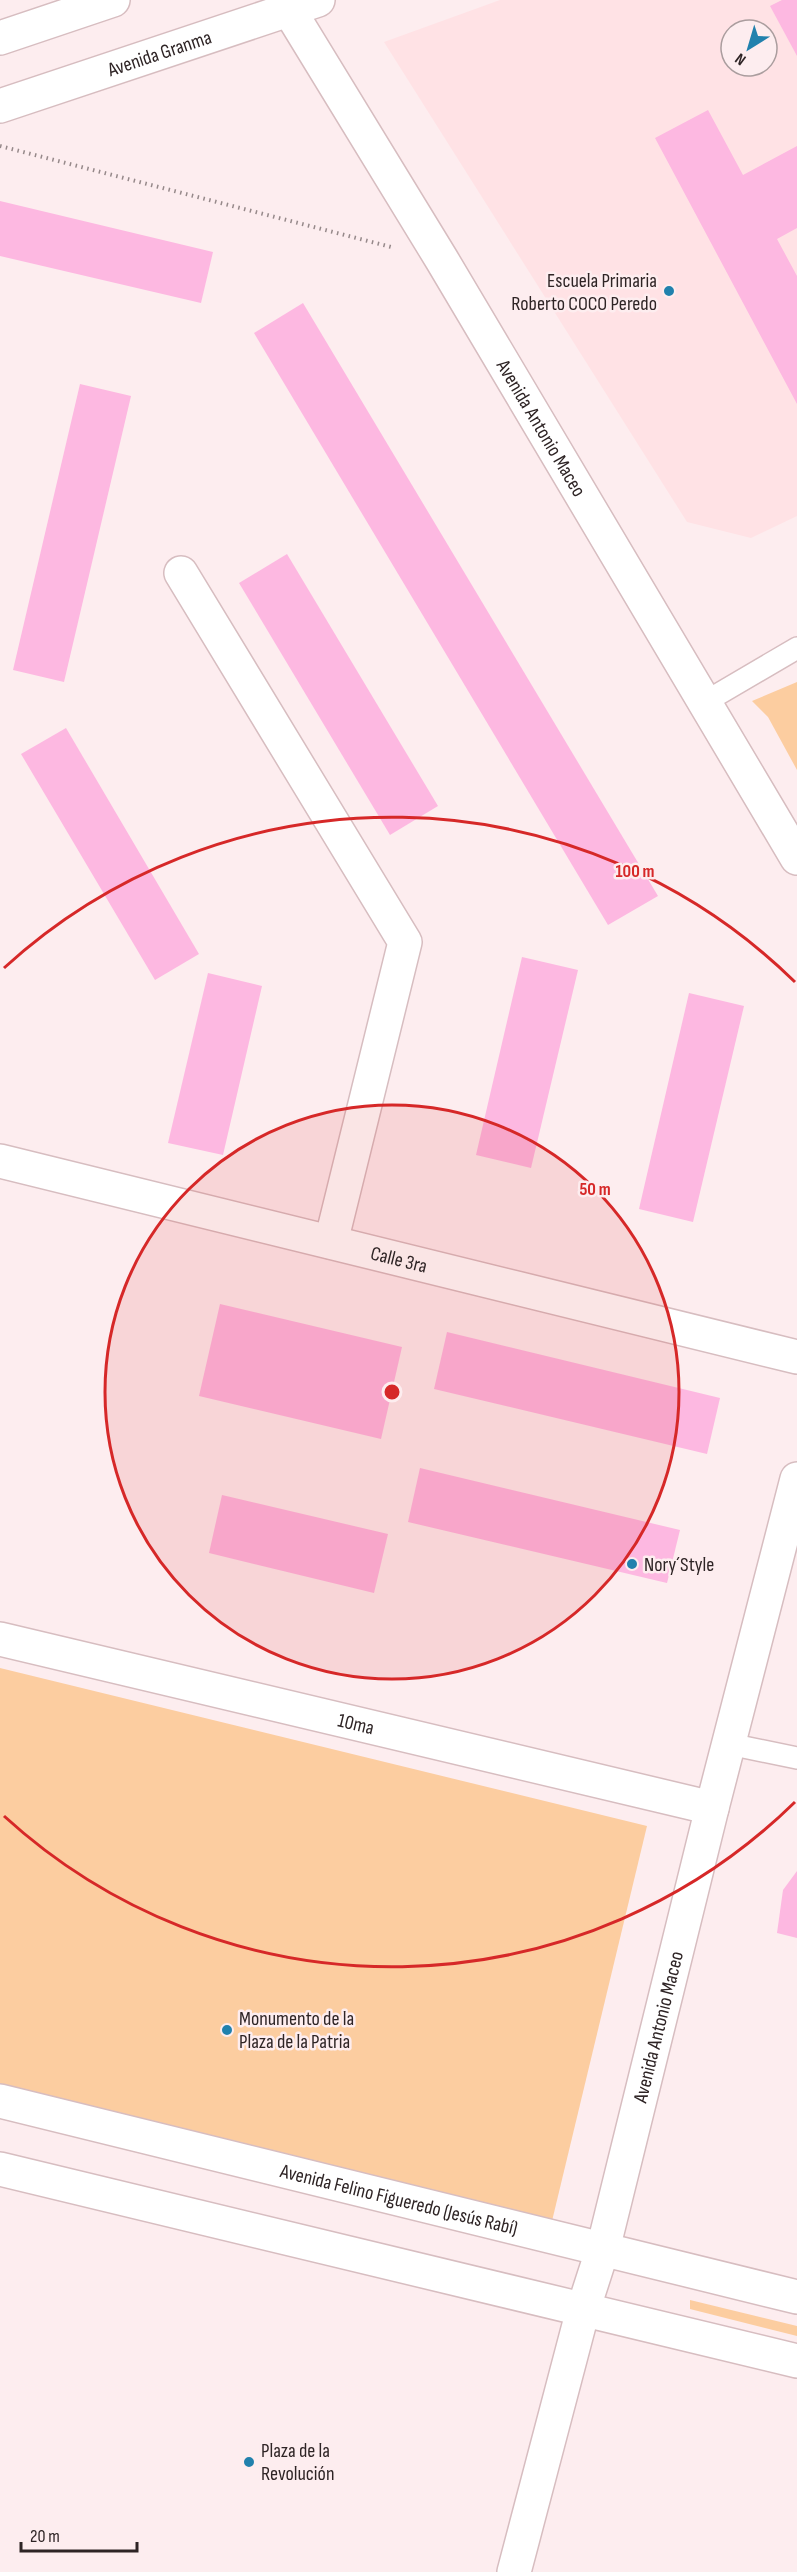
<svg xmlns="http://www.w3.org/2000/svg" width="797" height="2572" font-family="'Sofia Sans Condensed',sans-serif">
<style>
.built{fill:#ffe2e5;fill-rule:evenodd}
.green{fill:#fccda0}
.building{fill:#fdb8e1}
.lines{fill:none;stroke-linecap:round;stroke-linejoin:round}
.lane-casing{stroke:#d7bdc0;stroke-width:24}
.street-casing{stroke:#d7bdc0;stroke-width:36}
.secondary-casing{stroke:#d7bdc0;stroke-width:36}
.path{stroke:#96898a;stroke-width:4;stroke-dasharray:1.5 4.5;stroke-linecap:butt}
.lane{stroke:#fff;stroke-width:21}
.street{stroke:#fff;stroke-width:33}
.secondary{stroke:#fff;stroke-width:33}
.ring{fill:none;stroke:#d62828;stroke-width:3}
.poi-dot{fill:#2181ad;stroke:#fdedef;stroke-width:2}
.labels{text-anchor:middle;stroke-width:5;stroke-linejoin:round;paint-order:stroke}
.street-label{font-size:20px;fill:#2e2425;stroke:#fdedef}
.poi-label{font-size:20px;fill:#2e2425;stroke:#fdedef;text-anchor:start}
.centre{fill:#d62828;stroke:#fdedef;stroke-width:3}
.ring-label{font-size:18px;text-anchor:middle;font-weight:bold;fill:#d62828;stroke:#fdedef;stroke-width:5;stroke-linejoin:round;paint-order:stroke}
</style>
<rect width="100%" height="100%" fill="#fdedef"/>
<path class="built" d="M500,0H797V516L751,538L687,522L384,42ZM731,30H767V66H731Z"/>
<g class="green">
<polygon points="797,682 797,770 768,717 752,701"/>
<polygon points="0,1668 647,1826 552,2221 0,2086"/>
<polygon points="690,2300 797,2326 797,2336 690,2309"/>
</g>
<g class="building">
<polygon points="782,0 797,0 797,56 770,6"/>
<polygon points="708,110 743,175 797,146 797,228 777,239 797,276 797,404 655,138"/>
<polygon points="0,201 213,252 201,303 0,256"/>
<polygon points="303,303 658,896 608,925 254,333"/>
<polygon points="80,384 131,396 64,682 13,670"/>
<polygon points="287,554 438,806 390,835 239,583"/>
<polygon points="66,728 199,954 155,980 21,754"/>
<polygon points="522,957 578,970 531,1168 476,1155"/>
<polygon points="208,973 262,986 223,1155 168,1143"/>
<polygon points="689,993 744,1006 693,1222 639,1209"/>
<polygon points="220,1304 402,1347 381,1439 199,1396"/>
<polygon points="447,1332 720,1398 707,1454 434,1389"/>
<polygon points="420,1468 680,1530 667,1583 408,1522"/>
<polygon points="222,1495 388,1534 374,1593 209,1553"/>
<polygon points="797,1871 797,1938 777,1933 783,1890"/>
</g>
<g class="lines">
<g class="lane-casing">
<g id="lane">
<polyline points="705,702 797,648"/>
<polyline points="729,1744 797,1758"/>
</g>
</g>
<g class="street-casing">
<g id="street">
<polyline points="181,573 405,942 331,1242"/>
<path id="s1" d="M0,1161L797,1357"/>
<path id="s2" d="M0,1639L712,1808"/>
</g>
</g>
<g class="secondary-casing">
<g id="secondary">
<path id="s3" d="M283,0L442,260L797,858"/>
<polyline points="0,38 113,0"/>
<path id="s4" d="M0,106L318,0"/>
<path id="s5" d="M0,2101L797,2297"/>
<polyline points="0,2169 797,2361"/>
<path id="s6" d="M514,2572L583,2310L604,2245L712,1808L797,1479"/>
</g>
</g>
<polyline class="path" points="0,146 391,247"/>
<use href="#lane" class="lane"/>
<use href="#street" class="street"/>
<use href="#secondary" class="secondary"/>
</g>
<circle cx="392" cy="1392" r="287" fill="#d62828" fill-opacity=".12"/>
<g class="ring">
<circle cx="392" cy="1392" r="287"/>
<path d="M795 1802A575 575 0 0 1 4 1816M4 968A575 575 0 0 1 795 982"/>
</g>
<g class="poi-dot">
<circle cx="669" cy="291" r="6"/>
<circle cx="632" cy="1564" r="6"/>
<circle cx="227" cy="2030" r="6"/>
<circle cx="249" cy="2462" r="6"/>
</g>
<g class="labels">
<g class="street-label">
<text dy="7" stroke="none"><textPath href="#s4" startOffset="168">Avenida Granma</textPath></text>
<text dy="7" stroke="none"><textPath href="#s3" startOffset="500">Avenida Antonio Maceo</textPath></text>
<text dy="7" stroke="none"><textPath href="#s1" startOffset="411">Calle 3ra</textPath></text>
<text dy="7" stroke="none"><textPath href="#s2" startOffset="366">10ma</textPath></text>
<text dy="7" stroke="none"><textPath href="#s6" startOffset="564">Avenida Antonio Maceo</textPath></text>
<text dy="7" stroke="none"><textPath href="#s5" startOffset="411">Avenida Felino Figueredo (Jesús Rabí)</textPath></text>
</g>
<g class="poi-label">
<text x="657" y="287" text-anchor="end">Escuela Primaria<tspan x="657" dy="23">Roberto COCO Peredo</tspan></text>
<text x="644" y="1571">Nory´Style</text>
<text x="239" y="2025">Monumento de la<tspan x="239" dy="23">Plaza de la Patria</tspan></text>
<text x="261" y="2457">Plaza de la<tspan x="261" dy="23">Revolución</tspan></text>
</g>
</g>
<circle cx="392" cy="1392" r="9" class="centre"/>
<g class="ring-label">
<text x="635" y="877">100 m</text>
<text x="595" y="1195">50 m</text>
</g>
<g transform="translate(749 48) rotate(217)"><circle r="28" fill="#fdedef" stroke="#aa9d9e" stroke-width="1.5"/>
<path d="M0-4.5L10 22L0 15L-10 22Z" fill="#2181ad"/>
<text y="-9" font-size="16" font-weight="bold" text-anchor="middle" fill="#2e2425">N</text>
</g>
<path d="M21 2542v9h116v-9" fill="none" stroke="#2e2425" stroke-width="3"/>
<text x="30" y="2542" font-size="18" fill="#2e2425" stroke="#fdedef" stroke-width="4.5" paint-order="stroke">20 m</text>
</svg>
